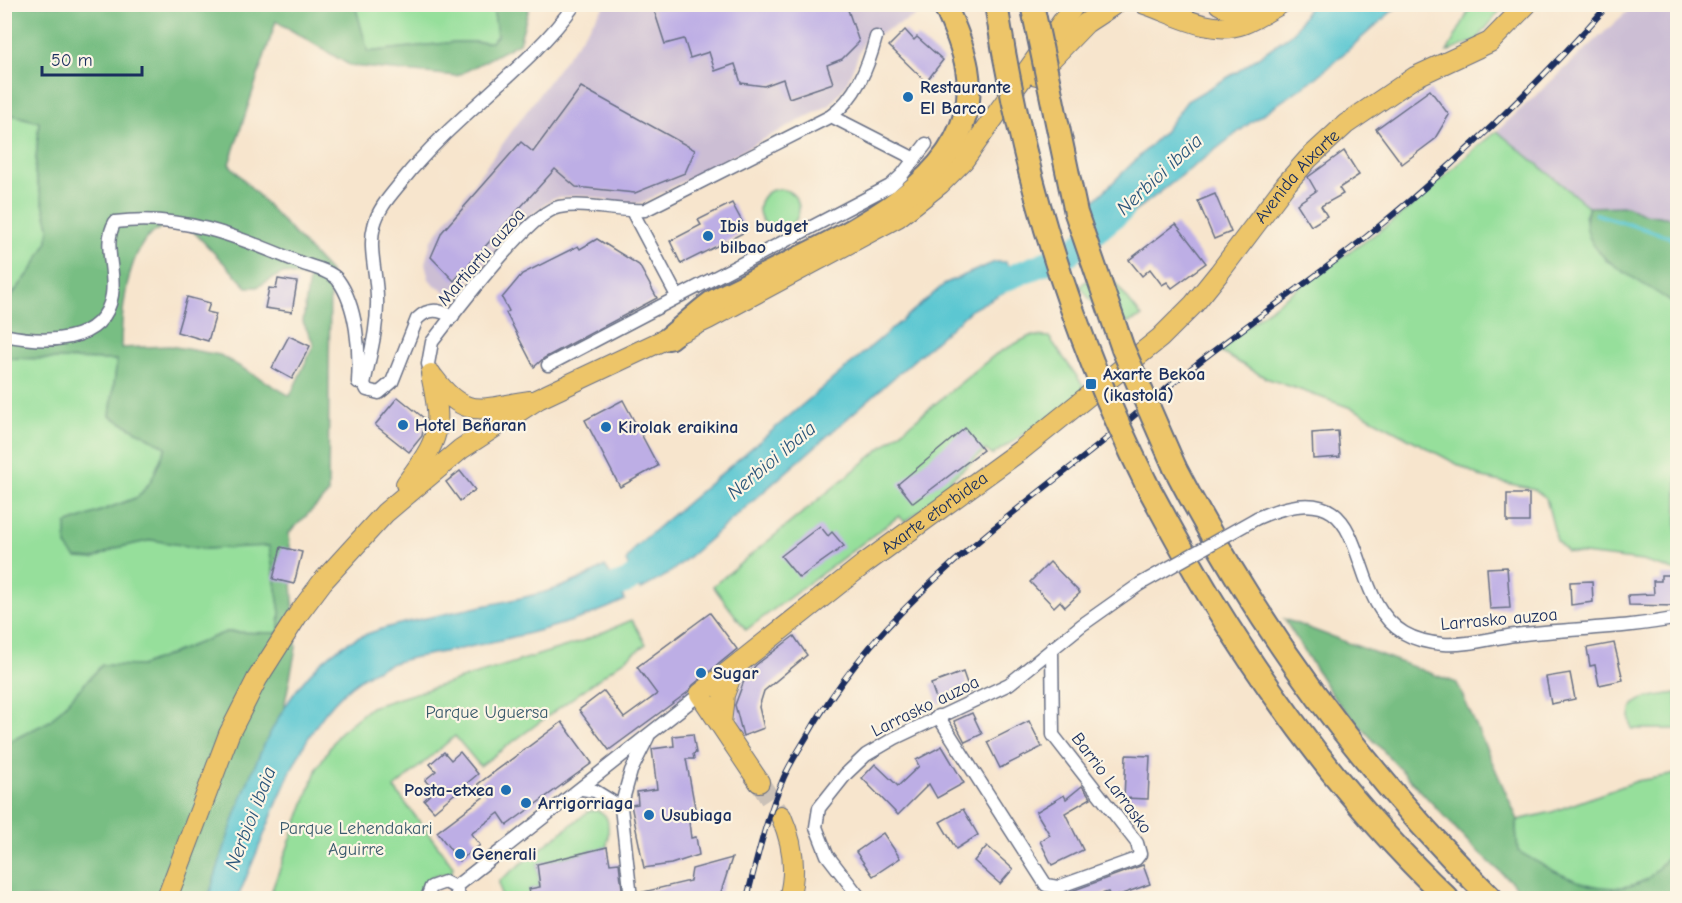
<svg xmlns="http://www.w3.org/2000/svg" width="1682" height="903" font-family="'Comic Neue',sans-serif">
<style>
.industrial{fill:#ccbed4}
.green{fill:#96df9b;stroke:#58877c;stroke-width:1.5}
.forest{fill:#78be83;stroke:#4a7670;stroke-width:1.5;fill-rule:evenodd}
.water{fill:#5bc7d2;stroke:#3b7b98;stroke-width:1.5}
.lines{fill:none;stroke-linecap:round;stroke-linejoin:round}
.stream{stroke:#5bc7d2;stroke-width:4}
.river{stroke:#5bc7d2;stroke-width:24}
.building{fill:#bdaee5}
.primary-tunnel{stroke:#cbc1b7;stroke-width:20;stroke-dasharray:20 10;stroke-linecap:butt}
.minor-casing{stroke:#686f85;stroke-width:15}
.primary-casing{stroke:#686f85;stroke-width:22}
.motorway-casing{stroke:#686f85;stroke-width:26}
.minor{stroke:#fff;stroke-width:12}
.primary{stroke:#edc569;stroke-width:20}
.motorway{stroke:#edc569;stroke-width:22}
.rail-casing{stroke:#1b2f5e;stroke-width:6}
.rail{stroke:#fcf5e5;stroke-width:4;stroke-dasharray:11;stroke-linecap:butt}
.minor-bridge-casing{stroke:#686f85;stroke-width:15;stroke-linecap:butt}
.motorway-bridge-casing{stroke:#686f85;stroke-width:26;stroke-linecap:butt}
.minor-bridge{stroke:#fff;stroke-width:12}
.motorway-bridge{stroke:#edc569;stroke-width:22}
.poi-dot{fill:#1f6fb2;stroke:#fcf5e5;stroke-width:2}
.labels{text-anchor:middle;stroke-width:4.5;stroke-linejoin:round;paint-order:stroke}
.poi-label{font-size:18px;font-weight:bold;fill:#1b2f5e;stroke:#fcf5e5;text-anchor:start}
.street-label{font-size:18px;fill:#1b2f5e;stroke:#fcf5e5}
.park-label{font-size:18px;fill:#3a5b6d;stroke:#fcf5e5}
.water-label{font-size:20px;font-style:italic;fill:#2b557b;stroke:#fcf5e5}
</style>
<rect width="100%" height="100%" fill="#fcf5e5"/>
<filter id="ink" filterUnits="userSpaceOnUse"><feTurbulence type="fractalNoise" baseFrequency=".0167" numOctaves="2"/><feDisplacementMap in="SourceGraphic" scale="12" xChannelSelector="R" yChannelSelector="G"/><feConvolveMatrix kernelMatrix="1 2 1 2 8 2 1 2 1" color-interpolation-filters="sRGB"/></filter>
<filter id="wash" filterUnits="userSpaceOnUse"><feTurbulence type="fractalNoise" baseFrequency=".008" numOctaves="4" result="noise"/><feDisplacementMap in="SourceGraphic" scale="24" xChannelSelector="R" yChannelSelector="G"/><feGaussianBlur stdDeviation="1.35" result="paint"/><feColorMatrix in="noise" values="0 0 0 0 0 0 0 0 0 0 0 0 0 0 0 0 0 1.4 0 .05"/><feComposite in="paint" operator="in"/></filter>
<g filter="url(#wash)">
<rect width="100%" height="100%" fill="#f7e5cd"/>
<g class="industrial">
<polygon points="605,5 919,5 922,13 864,41 846,85 830,105 641,203 619,203 583,195 553,198 519,224 455,297 435,286 429,279 425,263 431,241"/>
<polygon points="1634,5 1677,5 1677,219 1645,214 1626,206 1589,207 1497,131"/>
</g>
<g class="green">
<polygon points="355,5 493,5 497,36 491,42 455,42 367,52"/>
<polygon points="1472,5 1504,5 1477,40 1447,52"/>
<polygon points="5,113 39,122 35,173 49,226 48,241 31,271 5,304"/>
<path d="M1497,131L1589,207L1585,217L1605,260L1644,282L1677,307V571L1642,561L1567,552L1557,541L1546,498L1534,489L1483,478L1354,409L1266,378L1219,351C1271,302 1333,266 1390,223C1428,195 1459,159 1497,131Z"/>
<circle cx="779" cy="209" r="20"/>
<polygon points="1103,268 1142,317 1112,329 1080,286"/>
<polygon points="1030,336 1049,337 1088,392 992,455 986,450 950,480 954,484 905,522 899,516 746,630 713,586 996,354"/>
<polygon points="5,358 117,360 110,416 166,447 151,481 138,497 66,524 93,559 116,548 152,540 204,549 269,545 280,612 279,633 226,632 141,666 102,665 50,721 5,744"/>
<path d="M632,620L646,644L480,766L455,736L394,788L453,866L451,875C434,871 420,881 419,898H269L317,768L339,733L371,707L580,642Z"/>
<path d="M1677,693V729H1632C1622,694 1654,697 1677,693Z"/>
<path d="M1677,774V844C1668,855 1659,870 1647,879C1605,903 1556,873 1517,851L1516,828L1518,820L1552,812L1637,781Z"/>
<path d="M589,811C614,808 608,831 607,847L537,864L540,887L529,889L531,898H501L499,881Z"/>
</g>
<g class="forest">
<path d="M5,5H355L368,52L455,42H491L497,36L493,5H530L519,43L457,76L351,66L276,21L229,164L330,272L328,494L289,533L296,648L262,816L236,898H5V744L50,721L102,665L141,666L226,632L279,633L280,612L269,546L204,549L152,540L116,548L93,559L76,558L66,546V524L138,497L151,481L166,447L110,416L117,360L5,358V304L31,271L48,241L49,226L35,173L39,122L5,113ZM164,225L191,229L247,287H257L283,273L309,278L303,322L314,344L290,396L220,355L170,346L121,348C121,316 126,266 145,240C150,234 158,230 164,225Z"/>
<path d="M1626,206L1645,214L1677,219V307C1648,280 1570,258 1589,207Z"/>
<path d="M1284,619L1457,683L1518,820L1516,828L1518,851C1556,873 1605,903 1647,879C1659,870 1668,855 1677,844V898H1529L1472,846L1334,698Z"/>
</g>
<g class="water">
<polygon points="1310,5 1399,5 1317,77 1250,123 1099,239 1088,207 1164,132 1187,101 1237,72 1294,32"/>
<polygon points="995,262 1006,262 1017,285 971,310 696,551 667,575 640,590 626,561 635,547 946,283"/>
<path d="M605,566L625,600C574,625 515,637 460,649C438,653 414,656 393,663C322,686 293,764 267,827C258,851 247,874 238,898H208C235,817 272,676 357,638C389,624 425,619 458,611C505,601 564,593 605,566Z"/>
</g>
<g class="lines">
<polyline class="stream" points="1596,214 1670,237 1678,244"/>
<g class="river">
<polyline points="984,288 1070,253 1122,210"/>
<polyline points="585,596 628,581 659,556"/>
</g>
</g>
<g id="blocks">
<g class="building">
<polygon points="652,4 846,4 859,42 842,59 827,65 833,83 789,98 783,79 764,86 741,83 735,64 715,71 709,52 690,58 684,39 665,44"/>
<polygon points="905,30 914,40 917,37 943,60 926,82 889,46"/>
<polygon points="581,87 695,150 685,173 635,193 576,187 555,169 454,281 431,257 442,232 521,142 533,152"/>
<polygon points="1430,90 1449,115 1434,140 1402,164 1376,129"/>
<polygon points="1344,151 1359,175 1339,188 1343,194 1321,206 1327,216 1311,226 1297,204 1316,191 1308,177"/>
<polygon points="1215,194 1231,232 1214,239 1198,201"/>
<polygon points="732,203 747,231 681,264 670,241 701,225 698,220"/>
<polygon points="1176,224 1206,263 1172,288 1167,282 1162,285 1150,269 1142,276 1129,260"/>
<polygon points="597,239 639,265 657,298 544,358 534,367 506,313 509,311 502,298 522,274 578,246 580,249"/>
<polygon points="278,279 297,282 292,312 265,308 269,288 276,289"/>
<polygon points="187,297 210,303 207,312 216,314 208,341 177,332"/>
<polygon points="289,336 310,346 292,379 272,368"/>
<polygon points="398,397 425,419 422,436 409,452 375,425"/>
<polygon points="623,400 658,466 620,487 585,420"/>
<polygon points="965,428 983,450 913,503 898,484"/>
<polygon points="1338,431 1340,457 1313,459 1312,433"/>
<polygon points="460,471 475,490 460,501 446,482"/>
<rect x="1507" y="494" width="22" height="28"/>
<polygon points="820,526 828,536 832,532 844,546 799,578 781,556"/>
<polygon points="281,547 302,552 294,584 273,579"/>
<polygon points="1050,562 1080,593 1065,607 1060,601 1054,607 1030,582"/>
<polygon points="1507,567 1510,608 1490,609 1487,568"/>
<polygon points="1661,575 1675,575 1676,606 1629,605 1628,595 1654,594 1653,581 1661,581"/>
<polygon points="1592,581 1593,602 1571,605 1570,582"/>
<polygon points="710,613 737,649 693,685 688,692 609,750 579,710 604,691 624,718 657,694 637,667"/>
<polygon points="794,636 807,655 764,691 759,707 764,728 743,736 735,705 745,678 756,665"/>
<polygon points="1614,643 1623,680 1599,685 1595,665 1590,666 1587,648"/>
<polygon points="963,672 970,692 938,704 931,684"/>
<polygon points="1570,673 1575,699 1551,704 1546,677"/>
<polygon points="972,713 982,734 965,742 954,721"/>
<polygon points="1029,721 1042,747 1000,768 987,742"/>
<polygon points="562,722 592,763 507,825 499,813 471,834 480,845 459,861 437,832 486,795 478,784"/>
<polygon points="693,734 696,753 693,754 694,759 686,759 696,813 688,814 691,838 696,837 699,855 671,864 644,868 631,805 638,804 637,792 657,789 652,749 674,746 673,736"/>
<polygon points="942,746 964,783 937,798 929,784 898,815 862,778 875,764 898,786 919,766 916,760"/>
<polygon points="444,752 451,760 460,752 478,774 434,811 424,800 434,791 425,780 436,771 430,764"/>
<polygon points="1126,755 1150,756 1148,799 1124,798"/>
<polygon points="1082,786 1091,798 1065,813 1083,850 1052,865 1040,841 1050,835 1036,812 1064,795 1066,799"/>
<polygon points="963,809 978,835 956,849 940,822"/>
<polygon points="883,833 900,858 873,876 856,852"/>
<polygon points="987,846 1013,869 1000,884 974,861"/>
<polygon points="607,847 610,864 619,863 623,898 531,898 529,889 540,887 537,864"/>
<polygon points="732,858 719,898 639,898 639,893 690,881 692,869"/>
<polygon points="1143,865 1150,884 1111,898 1108,892 1089,898 1041,898 1049,894 1061,895"/>
</g>
</g>
</g>
<g filter="url(#ink)">
<use href="#blocks" fill-opacity="0" stroke="#686f85" stroke-width="1.5"/>
<g class="lines">
<polyline class="primary-tunnel" points="759,782 781,816"/>
<g class="minor-casing">
<g id="minor">
<polyline points="831,116 915,159"/>
<polyline points="632,211 677,296"/>
<path d="M453,316C439,310 429,307 417,319L392,382L379,393L367,390L364,384C370,355 378,328 377,298C377,275 368,248 374,226C378,208 392,194 403,180C454,115 527,71 575,4"/>
<path d="M4,335C42,343 104,346 112,295C116,270 102,244 115,222C183,213 240,238 301,263C312,267 331,271 338,280C357,306 360,351 358,382"/>
<polyline points="548,365 890,186 902,175 926,144"/>
<path d="M431,374L428,364L432,342C453,315 529,212 559,207C588,202 616,212 645,210L831,116C856,97 868,68 876,37"/>
<path d="M1257,518C1381,464 1338,594 1404,633C1416,640 1429,643 1443,644C1466,646 1492,638 1515,635C1569,628 1624,629 1678,618"/>
<polyline points="938,716 1046,885 1058,887 1136,859 1140,854 1137,843 1053,735 1052,648"/>
<polyline points="582,789 595,791 621,807"/>
<polyline points="455,887 700,694"/>
<polyline points="427,898 431,887 445,882 455,887 460,898"/>
<polyline points="631,898 621,807 631,771 648,737"/>
<polyline points="860,898 827,855 816,827 819,808 846,774 866,755 895,738 1009,684 1082,625 1140,584"/>
</g>
</g>
<g class="primary-casing">
<g id="primary">
<path d="M1145,4C1175,14 1211,36 1243,24C1256,19 1268,11 1280,4"/>
<polyline points="1219,4 1236,13 1259,12"/>
<polyline points="1036,75 1086,23 1115,4"/>
<path d="M434,378C466,421 482,408 530,401"/>
<path d="M406,484C440,438 443,430 431,374"/>
<polyline points="721,724 724,695 734,668"/>
<path id="s1" d="M759,782L700,694L864,564L1021,450L1160,338L1194,304L1219,273L1286,184L1308,159L1346,124L1415,77L1490,42L1527,4"/>
<path d="M781,816C793,843 797,870 789,898"/>
<polyline points="167,898 229,734 257,679 299,613 323,581 385,513 461,449 538,399 708,319 898,217 940,184 963,161 1075,4"/>
</g>
</g>
<g class="motorway-casing">
<g id="motorway">
<path d="M669,338C683,327 696,314 711,303C725,294 741,288 755,280C835,238 987,182 967,68C963,46 954,25 944,4"/>
<path d="M1175,468C1258,628 1363,771 1491,898"/>
<path d="M1146,483C1168,523 1189,563 1213,602C1278,708 1357,812 1447,898"/>
</g>
</g>
<use href="#minor" class="minor"/>
<use href="#primary" class="primary"/>
<use href="#motorway" class="motorway"/>
<g class="rail-casing">
<path id="rail" d="M747,898C757,858 767,815 784,777C790,764 798,751 806,738C874,617 978,540 1085,456C1122,427 1156,396 1193,367C1250,322 1309,282 1366,237C1453,167 1534,89 1609,4"/>
</g>
<use href="#rail" class="rail"/>
<g class="minor-bridge-casing">
<polyline id="minor-bridge" points="1140,584 1257,518"/>
</g>
<g class="motorway-bridge-casing">
<g id="motorway-bridge">
<path d="M996,4C1021,171 1071,332 1146,483"/>
<polyline points="1032,4 1076,213 1123,349 1175,468"/>
</g>
</g>
<use href="#minor-bridge" class="minor-bridge"/>
<use href="#motorway-bridge" class="motorway-bridge"/>
</g>
</g>
<g class="poi-dot">
<circle cx="908" cy="97" r="6"/>
<circle cx="708" cy="236" r="6"/>
<rect x="1085" y="378" width="12" height="12" rx="3"/>
<circle cx="403" cy="425" r="6"/>
<circle cx="606" cy="427" r="6"/>
<circle cx="701" cy="673" r="6"/>
<circle cx="506" cy="790" r="6"/>
<circle cx="526" cy="803" r="6"/>
<circle cx="649" cy="815" r="6"/>
<circle cx="460" cy="854" r="6"/>
</g>
<g class="labels">
<g class="poi-label">
<text x="920" y="93">Restaurante<tspan x="920" dy="21">El Barco</tspan></text>
<text x="720" y="232">Ibis budget<tspan x="720" dy="21">bilbao</tspan></text>
<text x="1103" y="380">Axarte Bekoa<tspan x="1103" dy="21">(ikastola)</tspan></text>
<text x="415" y="431">Hotel Beñaran</text>
<text x="618" y="433">Kirolak eraikina</text>
<text x="713" y="679">Sugar</text>
<text x="494" y="796" text-anchor="end">Posta-etxea</text>
<text x="538" y="809">Arrigorriaga</text>
<text x="661" y="821">Usubiaga</text>
<text x="472" y="860">Generali</text>
</g>
<g class="street-label">
<text dy="6" stroke="none"><textPath href="#s1" startOffset="900">Avenida Aixarte</textPath></text>
<text transform="translate(481 257) rotate(-49)" y="6">Martiartu auzoa</text>
<text dy="6" stroke="none"><textPath href="#s1" startOffset="402">Axarte etorbidea</textPath></text>
<text transform="translate(1499 619) rotate(-5)" y="6">Larrasko auzoa</text>
<text transform="translate(925 706) rotate(-26)" y="6">Larrasko auzoa</text>
<text transform="translate(1112 783) rotate(53)" y="6">Barrio Larrasko</text>
</g>
<g class="park-label">
<text x="487" y="718">Parque Uguersa</text>
<text x="356" y="834">Parque Lehendakari<tspan x="356" dy="21">Aguirre</tspan></text>
</g>
<g class="water-label">
<text transform="translate(1159 174) rotate(-43)" y="7">Nerbioi ibaia</text>
<text transform="translate(771 460) rotate(-40)" y="7">Nerbioi ibaia</text>
<text transform="translate(250 818) rotate(-69)" y="7">Nerbioi ibaia</text>
</g>
</g>
<rect width="1682" height="903" fill="none" stroke="#fcf5e5" stroke-width="24"/>
<path d="M42 66v9h100v-9" fill="none" stroke="#1b2f5e" stroke-width="3"/>
<text x="51" y="66" font-size="18" fill="#1b2f5e" stroke="#fcf5e5" stroke-width="4.5" paint-order="stroke">50 m</text>
</svg>
